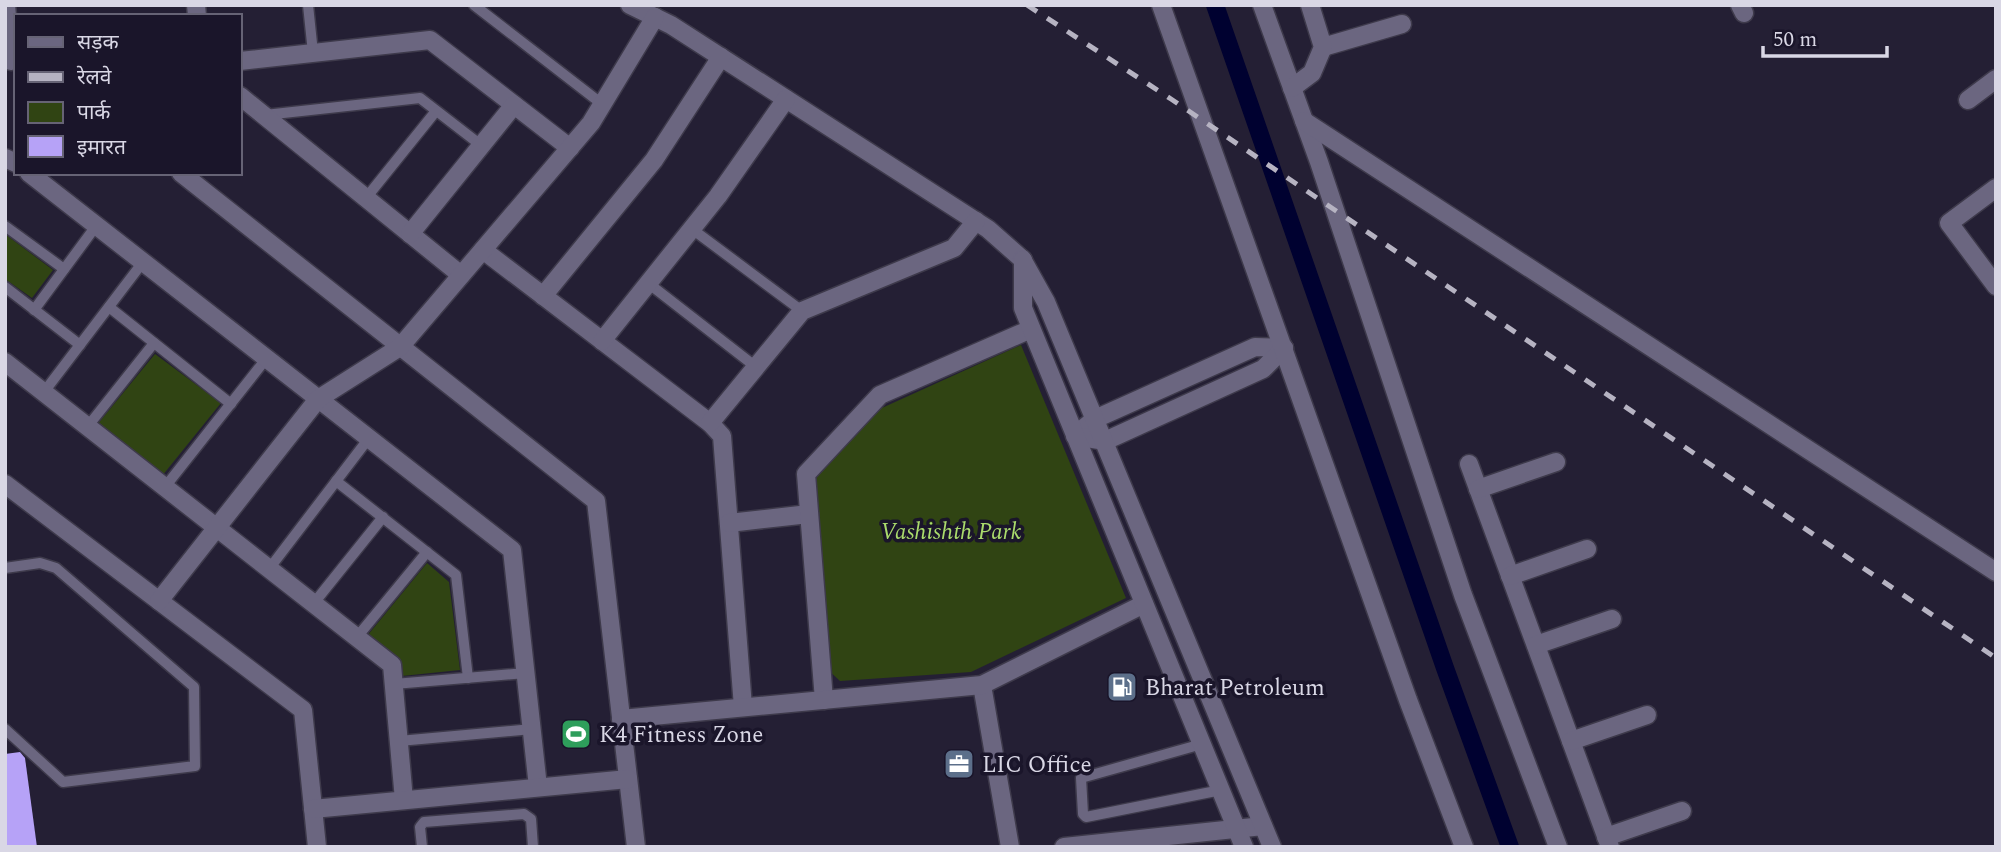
<svg xmlns="http://www.w3.org/2000/svg" width="2001" height="852" font-family="Spectral,'Noto Sans Devanagari',serif">
<style>
.green{fill:#304413}
.lines{fill:none;stroke-linecap:round;stroke-linejoin:round}
.canal{stroke:#000130;stroke-width:18}
.building{fill:#b6a2f7}
.lane-casing{stroke:#3e3a4b;stroke-width:13}
.street-casing{stroke:#3e3a4b;stroke-width:21}
.secondary-casing{stroke:#3e3a4b;stroke-width:21}
.lane{stroke:#6b6680;stroke-width:10}
.street{stroke:#6b6680;stroke-width:18}
.secondary{stroke:#6b6680;stroke-width:18}
.rail{stroke:#b6b3c2;stroke-width:5;stroke-dasharray:12 12;stroke-linecap:butt}
.labels{text-anchor:middle;stroke-width:7;stroke-linejoin:round;paint-order:stroke}
.park-label{font-size:23px;font-style:italic;fill:#aadb6c;stroke:#1a152a}
.poi-label{font-size:23px;fill:#d9d7e5;stroke:#1a152a;text-anchor:start}
</style>
<rect width="100%" height="100%" fill="#241f34"/>
<g class="green">
<polygon points="5,234 53,270 32,298 5,279"/>
<polygon points="1021,345 1126,598 971,672 840,681 826,668 812,482 873,412"/>
<polygon points="155,354 221,403 162,476 96,426"/>
<polygon points="427,563 449,582 460,670 402,676 398,658 367,636"/>
</g>
<g class="lines">
<polyline class="canal" points="1215,5 1445,668 1510,847"/>
</g>
<polygon class="building" points="20,752 25,758 37,847 5,847 5,754"/>
<g class="lines">
<g class="lane-casing">
<g id="lane">
<polyline points="308,5 313,53"/>
<polyline points="474,5 602,104"/>
<polyline points="265,115 420,98 482,146"/>
<polyline points="366,198 436,111"/>
<polyline points="5,226 64,269"/>
<polyline points="692,229 802,311"/>
<polyline points="648,283 756,367"/>
<polyline points="5,287 80,345"/>
<polyline points="109,307 231,404"/>
<polyline points="34,310 96,226"/>
<polyline points="44,392 143,262"/>
<polyline points="88,426 154,343"/>
<polyline points="336,481 456,575 468,678"/>
<polyline points="165,487 266,359"/>
<polyline points="5,568 40,563 56,568 194,687 195,766 63,782 5,729"/>
<polyline points="269,569 369,438"/>
<polyline points="314,603 383,517"/>
<polyline points="357,637 427,552"/>
<polyline points="394,684 526,673"/>
<polyline points="399,741 532,729"/>
<polyline points="1202,744 1081,778 1083,814 1086,817 1221,790"/>
<polyline points="422,847 420,827 424,822 524,814 531,819 533,847"/>
</g>
</g>
<g class="street-casing">
<g id="street">
<polyline points="6,5 11,61"/>
<polyline points="196,5 197,16"/>
<polyline points="630,5 671,25 988,229 1022,259"/>
<polyline points="1262,5 1319,162 1463,595 1558,847"/>
<polyline points="1740,5 1744,13"/>
<polyline points="1323,47 1402,24"/>
<polyline points="240,61 430,40 570,148"/>
<polyline points="1292,88 1312,73 1323,47 1310,5"/>
<polyline points="240,96 461,275"/>
<polyline points="1968,100 1996,79"/>
<polyline points="1304,121 1996,572"/>
<polyline points="5,158 16,163"/>
<polyline points="29,173 512,550 538,787"/>
<polyline points="181,173 596,501 636,847"/>
<polyline points="1996,188 1949,223 1996,286"/>
<polyline points="410,234 514,105"/>
<polyline points="483,250 710,423 722,436 743,707"/>
<polyline points="543,296 654,160 721,57"/>
<polyline points="602,341 718,196 786,99"/>
<polyline points="5,362 392,665 404,800"/>
<polyline points="710,423 802,311 954,248 976,221"/>
<polyline points="1085,427 1095,419 1255,347 1284,348"/>
<polyline points="1075,436 1105,441 1263,369 1284,348"/>
<polyline points="1469,464 1610,847"/>
<polyline points="5,484 303,710 317,847"/>
<polyline points="1478,489 1556,462"/>
<polyline points="729,523 809,514"/>
<polyline points="1510,576 1587,549"/>
<polyline points="159,601 318,399 400,347 591,123 655,17"/>
<polyline points="1536,645 1612,619"/>
<polyline points="982,685 1010,847"/>
<polyline points="824,700 806,474 880,395 1031,329"/>
<polyline points="621,719 982,685 1144,604"/>
<polyline points="1571,741 1647,715"/>
<polyline points="313,809 628,779"/>
<polyline points="1606,837 1682,811"/>
<polyline points="1064,847 1263,826"/>
</g>
</g>
<g class="secondary-casing">
<g id="secondary">
<polyline points="1161,5 1408,700 1464,847"/>
<polyline points="1022,259 1046,302 1272,847"/>
<polyline points="1023,260 1023,308 1244,847"/>
</g>
</g>
<use href="#lane" class="lane"/>
<use href="#street" class="street"/>
<use href="#secondary" class="secondary"/>
<polyline class="rail" points="1027,5 1171,99 1996,658"/>
</g>
<defs>
<g id="fuel-square" transform="scale(1.575)"><rect x="-9" y="-9" width="18" height="18" rx="4" fill="#5c6f8a" stroke="#1a152a"/><path d="M-5.5-6h7V0h2V4h1.3V-2.5L3-4.5l.8-.8L6-3V5H2.5V1h-1V6h-7ZM-4.2-4.7v3.2H.2V-4.7Z" fill="#fff"/></g>
<g id="stadium-square" transform="scale(1.575)"><rect x="-9" y="-9" width="18" height="18" rx="4" fill="#2e9e5b" stroke="#1a152a"/><path d="M0-5a6.5 5 0 1 0 0 10a6.5 5 0 1 0 0-10ZM-3.5-1.8h7v3.6h-7Z" fill="#fff"/></g>
<g id="office-square" transform="scale(1.575)"><rect x="-9" y="-9" width="18" height="18" rx="4" fill="#5c6f8a" stroke="#1a152a"/><path d="M-6-3h4V-5.5h4V-3h4V5H-6ZM-1-4.5V-3h2v-1.5ZM-6 0V1H6V0Z" fill="#fff"/></g>
</defs>
<g fill-rule="evenodd">
<use href="#fuel-square" x="1122" y="687"/>
<use href="#stadium-square" x="576" y="734"/>
<use href="#office-square" x="959" y="764"/>
</g>
<g class="labels">
<g class="park-label">
<text x="951" y="539">Vashishth Park</text>
</g>
<g class="poi-label">
<text x="1145" y="695">Bharat Petroleum</text>
<text x="599" y="742">K4 Fitness Zone</text>
<text x="982" y="772">LIC Office</text>
</g>
</g>
<rect width="2001" height="852" fill="none" stroke="#d9d7e5" stroke-width="14"/>
<rect x="14" y="14" width="228" height="161" fill="#1a152a" stroke="#666375" stroke-width="2"/>
<rect x="28" y="37" width="35" height="10" fill="#6b6680" stroke="#666375" stroke-width="2"/>
<text x="77" y="49" font-size="21" fill="#d9d7e5">सड़क</text>
<rect x="28" y="72" width="35" height="10" fill="#b6b3c2" stroke="#666375" stroke-width="2"/>
<text x="77" y="84" font-size="21" fill="#d9d7e5">रेलवे</text>
<rect x="28" y="102" width="35" height="21" fill="#304413" stroke="#666375" stroke-width="2"/>
<text x="77" y="119" font-size="21" fill="#d9d7e5">पार्क</text>
<rect x="28" y="136" width="35" height="21" fill="#b6a2f7" stroke="#666375" stroke-width="2"/>
<text x="77" y="154" font-size="21" fill="#d9d7e5">इमारत</text>
<path d="M1763 46v10h124v-10" fill="none" stroke="#d9d7e5" stroke-width="3.5"/>
<text x="1773" y="46" font-size="21" fill="#d9d7e5" stroke="#1a152a" stroke-width="5" paint-order="stroke">50 m</text>
</svg>
